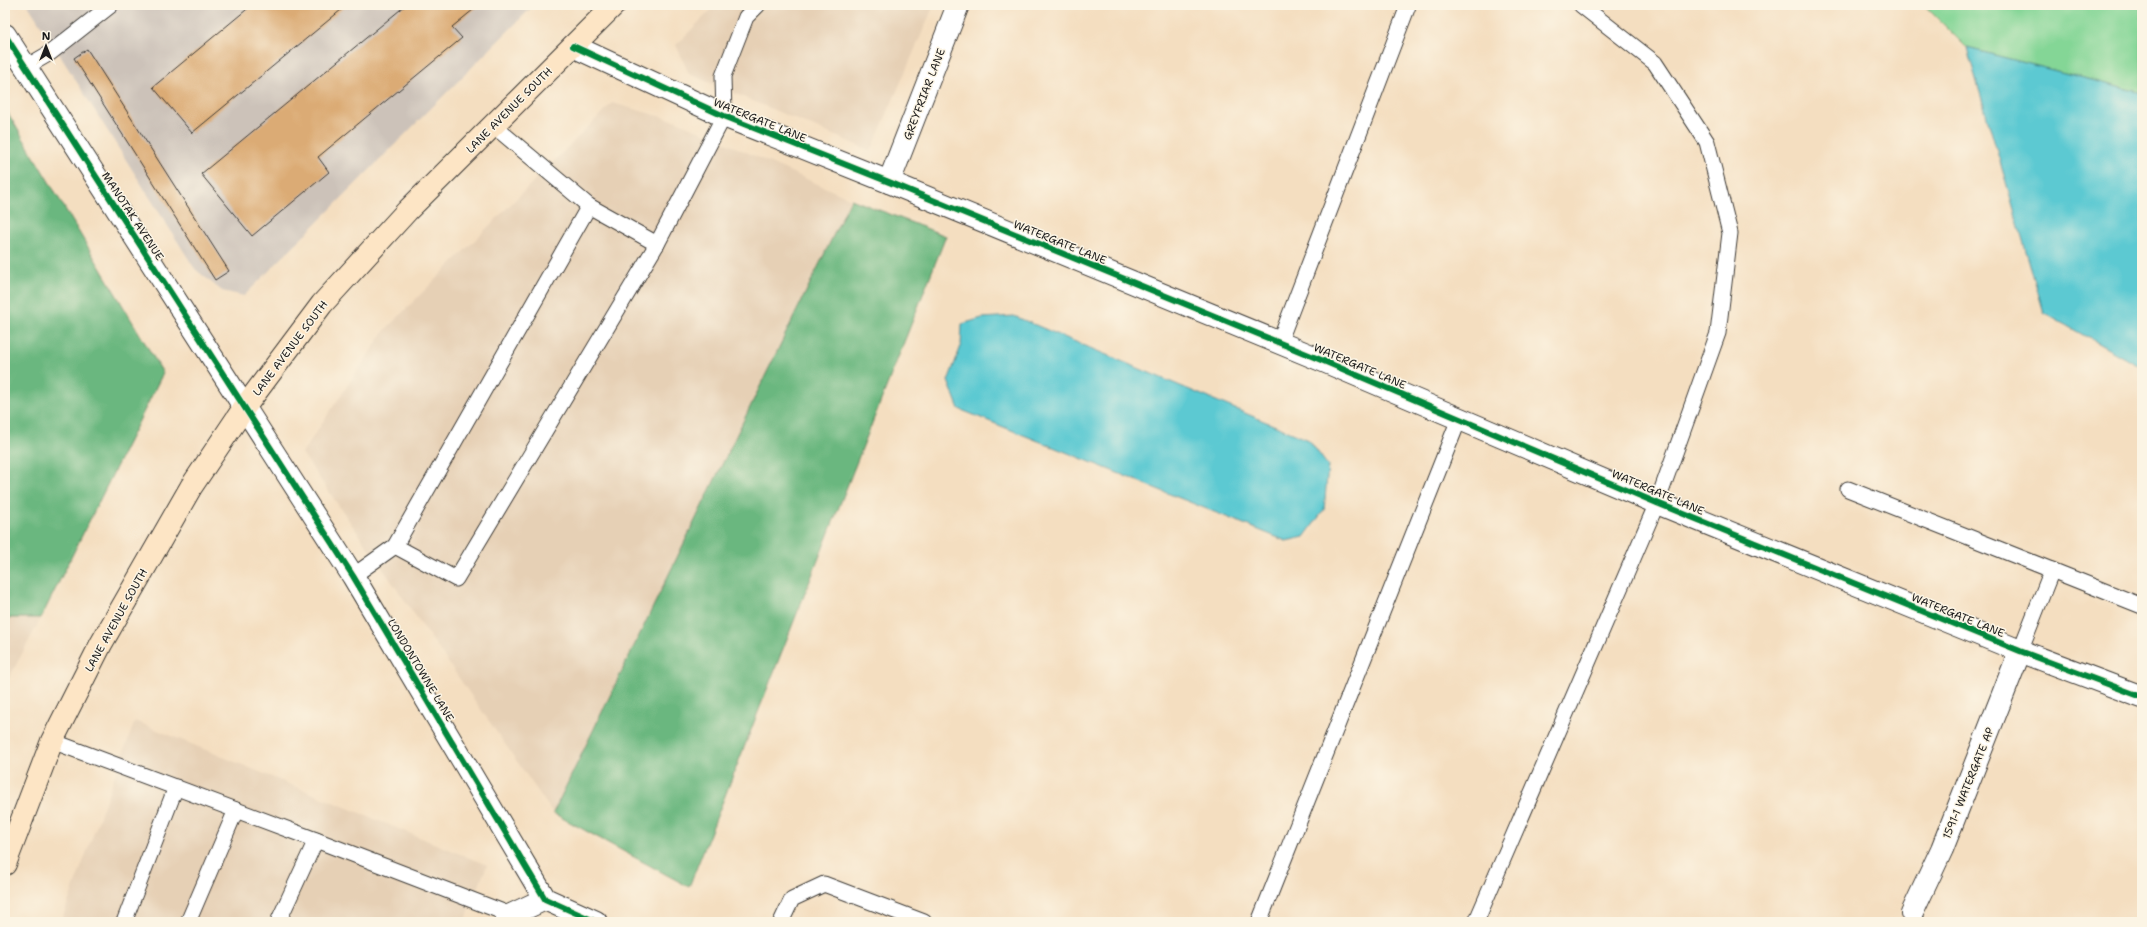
<svg xmlns="http://www.w3.org/2000/svg" width="2147" height="927" font-family="'Shantell Sans',sans-serif">
<style>
.built{fill:#e6d0b5}
.industrial{fill:#ccc2b9}
.green{fill:#84d696;stroke:#507959}
.forest{fill:#6bb77f;stroke:#446a4e}
.water{fill:#5cc9d2;stroke:#3c7277}
.building{fill:#dbab74}
.lines{fill:none;stroke-linecap:round;stroke-linejoin:round}
.lane-casing{stroke:#3c3935;stroke-width:17}
.street-casing{stroke:#3c3935;stroke-width:24}
.secondary-casing{stroke:#3c3935;stroke-width:24}
.lane{stroke:#fff;stroke-width:15}
.street{stroke:#fff;stroke-width:22}
.secondary{stroke:#fde5c5;stroke-width:22}
.cycleway-casing{stroke:#fcf5e5;stroke-width:8}
.cycleway{stroke:#00873e;stroke-width:6}
.labels{text-anchor:middle;stroke-width:3;stroke-linejoin:round;paint-order:stroke}
.street-label{font-size:11px;fill:#1c1c1c;stroke:#fcf5e5}
</style>
<rect width="100%" height="100%" fill="#fcf5e5"/>
<filter id="ink" filterUnits="userSpaceOnUse"><feTurbulence type="fractalNoise" baseFrequency=".025" numOctaves="2"/><feDisplacementMap in="SourceGraphic" scale="8" xChannelSelector="R" yChannelSelector="G"/><feConvolveMatrix kernelMatrix="1 2 1 2 8 2 1 2 1" color-interpolation-filters="sRGB"/></filter>
<filter id="wash" filterUnits="userSpaceOnUse"><feTurbulence type="fractalNoise" baseFrequency=".012" numOctaves="4" result="noise"/><feDisplacementMap in="SourceGraphic" scale="16" xChannelSelector="R" yChannelSelector="G"/><feGaussianBlur stdDeviation="0.9" result="paint"/><feColorMatrix in="noise" values="0 0 0 0 0 0 0 0 0 0 0 0 0 0 0 0 0 1.4 0 .05"/><feComposite in="paint" operator="in"/></filter>
<g filter="url(#wash)">
<rect width="100%" height="100%" fill="#f4dec0"/>
<g class="built">
<polygon points="716,5 934,5 871,151 689,74 676,45"/>
<polygon points="612,103 677,121 851,199 553,813 302,453 385,330"/>
<polygon points="5,618 41,618 9,678 5,690"/>
<polygon points="135,721 487,865 465,922 61,922"/>
</g>
<polygon class="industrial" points="28,5 534,5 244,296 222,291 195,269"/>
<polygon class="green" points="1924,5 2142,5 2142,93 1967,48"/>
<g class="forest">
<polygon points="5,108 163,373 41,618 5,618"/>
<polygon points="851,199 946,236 689,887 553,813"/>
</g>
<g class="water">
<polygon points="1967,48 2142,93 2142,368 2044,313"/>
<polygon points="1014,316 1309,440 1328,466 1324,510 1304,537 1286,541 959,409 948,381 961,346 962,324 982,318"/>
</g>
<g id="blocks">
<g class="building">
<polygon points="252,5 347,5 192,133 153,87"/>
<polygon points="406,5 479,5 452,27 462,38 318,157 329,172 252,236 201,174"/>
<polygon points="87,49 229,271 215,280 74,58"/>
</g>
</g>
</g>
<g filter="url(#ink)">
<use href="#blocks" fill-opacity="0" stroke="#3c3935" stroke-width="1"/>
<g class="lines">
<g class="lane-casing">
<g id="lane">
<polyline points="26,67 50,53 111,5"/>
<polyline points="494,126 589,206 657,244"/>
<polyline points="1279,343 1408,6"/>
<polyline points="1848,489 2142,606"/>
<polyline points="395,546 456,579 657,244 724,116 723,76 746,17 758,5"/>
<polyline points="353,576 395,546 589,206"/>
<polyline points="2020,651 2052,570"/>
<polyline points="52,741 316,840 278,922"/>
<polyline points="316,840 511,915"/>
<polyline points="124,922 176,787"/>
<polyline points="188,922 236,810"/>
<polyline points="781,922 792,899 824,884 924,922"/>
<polyline points="1259,922 1459,419"/>
<polyline points="1476,922 1657,503 1718,333 1730,233 1707,142 1655,63 1581,5"/>
</g>
</g>
<g class="street-casing">
<g id="street">
<polyline points="5,35 353,576 545,899 596,922"/>
<polyline points="573,46 724,116 889,182 1326,362 1657,503 2020,651 2142,697"/>
<polyline points="889,182 958,5"/>
<polyline points="1912,913 1942,849 2020,651"/>
<polyline points="506,922 511,915 545,899"/>
</g>
</g>
<g class="secondary-casing">
<polyline id="secondary" points="5,864 52,741 101,644 191,487 244,408 322,304 407,211 614,5"/>
</g>
<use href="#lane" class="lane"/>
<use href="#street" class="street"/>
<use href="#secondary" class="secondary"/>
<g class="cycleway-casing">
<g id="cycleway">
<polyline points="5,35 353,576 545,899 596,922"/>
<polyline points="573,46 724,116 889,182 1326,362 1657,503 2020,651 2142,697"/>
</g>
</g>
<use href="#cycleway" class="cycleway"/>
</g>
</g>
<g class="labels">
<g class="street-label">
<text transform="translate(924 94) rotate(-69)" y="4">GREYFRIAR LANE</text>
<text transform="translate(509 110) rotate(-45)" y="4">LANE AVENUE SOUTH</text>
<text transform="translate(760 120) rotate(22)" y="4">WATERGATE LANE</text>
<text transform="translate(133 216) rotate(57)" y="4">MANOTAK AVENUE</text>
<text transform="translate(1060 242) rotate(22)" y="4">WATERGATE LANE</text>
<text transform="translate(290 348) rotate(-53)" y="4">LANE AVENUE SOUTH</text>
<text transform="translate(1360 366) rotate(23)" y="4">WATERGATE LANE</text>
<text transform="translate(1658 492) rotate(23)" y="4">WATERGATE LANE</text>
<text transform="translate(1958 615) rotate(22)" y="4">WATERGATE LANE</text>
<text transform="translate(116 620) rotate(-61)" y="4">LANE AVENUE SOUTH</text>
<text transform="translate(421 670) rotate(59)" y="4">LONDONTOWNE LANE</text>
<text transform="translate(1968 783) rotate(-68)" y="4">1591-1 WATERGATE AP</text>
</g>
</g>
<rect width="2147" height="927" fill="none" stroke="#fcf5e5" stroke-width="20"/>
<g transform="translate(46 46)" stroke="#fcf5e5" stroke-width="3" paint-order="stroke">
<path d="M0-3L7 15L0 10L-7 15Z" fill="#1c1c1c"/>
<text y="-6" font-size="11" font-weight="bold" text-anchor="middle" fill="#1c1c1c">N</text>
</g>
</svg>
